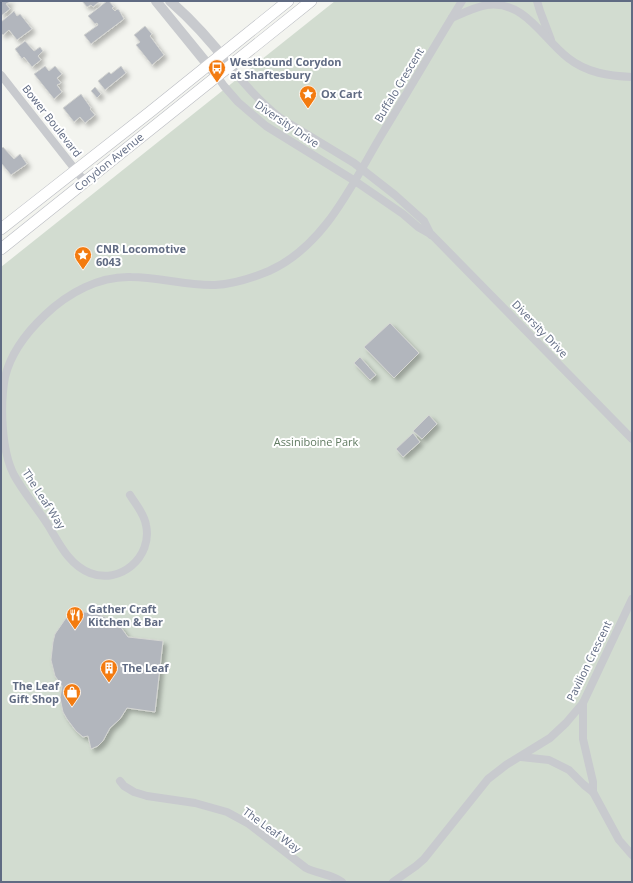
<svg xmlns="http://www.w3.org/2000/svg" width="633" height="883" font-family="'Open Sans',sans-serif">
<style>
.green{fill:#d2dcd0}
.building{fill:#b2b6bd;stroke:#d4d5d2;filter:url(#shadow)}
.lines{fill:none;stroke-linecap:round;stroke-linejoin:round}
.secondary-casing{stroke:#babcc2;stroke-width:12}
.minor{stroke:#c8cace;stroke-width:8}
.tertiary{stroke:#c8cace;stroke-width:10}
.secondary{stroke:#fff;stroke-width:11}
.labels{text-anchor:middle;stroke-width:4;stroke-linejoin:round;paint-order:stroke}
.poi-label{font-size:11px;font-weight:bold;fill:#606b83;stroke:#fff;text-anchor:start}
.street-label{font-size:11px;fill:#606b83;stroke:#fff}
.park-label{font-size:11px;fill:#607a61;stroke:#fff}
</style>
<defs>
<filter id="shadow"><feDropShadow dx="3.5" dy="3.5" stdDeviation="2" flood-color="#0004"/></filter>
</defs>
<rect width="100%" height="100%" fill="#f3f4ef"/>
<polygon class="green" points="335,1 632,1 632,882 1,882 1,267"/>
<g class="building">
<polygon points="1,1 11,1 6,4 10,9 1,16"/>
<polygon points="82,1 100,1 93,7 91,5 87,7"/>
<polygon points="107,1 109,1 114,7 112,8 115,11 117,9 119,10 124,19 91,44 84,35 98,25 97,23 95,24 88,16"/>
<polygon points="14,11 17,16 20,14 32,29 17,40 9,30 3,35 1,33 1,22"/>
<polygon points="145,26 152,34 150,36 164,55 152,65 136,45 140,42 134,35"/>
<polygon points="25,41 34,51 40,47 43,51 38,56 41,60 32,67 24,57 22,59 15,49"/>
<polygon points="45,66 49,71 55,66 62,74 57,78 61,83 57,85 62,92 54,99 34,74"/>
<polygon points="121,66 126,73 105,90 98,81 109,72 111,74"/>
<polygon points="95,87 101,94 97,98 91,91"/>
<polygon points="81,94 91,108 90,109 95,115 85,123 80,117 74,122 63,108"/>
<polygon points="3,147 14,159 20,154 27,164 11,175 1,163 1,149"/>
<polygon points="390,323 419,353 394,378 364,347"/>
<polygon points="360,357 376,375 370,380 354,363"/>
<polygon points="429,415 437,424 422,439 413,431"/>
<polygon points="413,433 420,442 403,457 396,449"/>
<polygon points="78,611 98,614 109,619 120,626 128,637 163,641 155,712 127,708 120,719 110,728 103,741 98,746 91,749 88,736 83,737 76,731 67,719 63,712 60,698 62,686 55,676 51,660 53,642 55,634 66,618 73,612"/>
</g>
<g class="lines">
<g class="secondary-casing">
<g id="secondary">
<polyline points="1,229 150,112 288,1"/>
<polyline points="1,249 311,1"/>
</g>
</g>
<g class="minor">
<polyline points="537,1 540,11 551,40"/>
<path d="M452,18C463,13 475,7 487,5C525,0 543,39 568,58C587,73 609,76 632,77"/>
<path d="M230,66C245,85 261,103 280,118L354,163L395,195L424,221L431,235"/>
<polyline points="1,75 85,182"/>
<polyline points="217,76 224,86 238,102 266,126 355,181 403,214 418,227 432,235 632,439"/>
<path d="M130,495C136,505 144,513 146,525C153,557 120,585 90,573C69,565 59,543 48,525C37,508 24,493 14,475C1,450 0,404 5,377C11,352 27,332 45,315C68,293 99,276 131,277C159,277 187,286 215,285C234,284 252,278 269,271C325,246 352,184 382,134C409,90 435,45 462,1"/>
<polyline points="583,703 583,739 593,782 593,792"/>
<polyline points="521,757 549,760 569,770 584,785 593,792 619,840 632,855"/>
<path d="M120,781L124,786L134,792L147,796L195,803L227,812L249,824L306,868C318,874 331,874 342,882"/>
<polyline points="393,882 416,866 424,859 488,779 506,765 550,738 566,723 583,703 632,599"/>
</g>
<g class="tertiary">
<polyline points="156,1 217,76"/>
<path d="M170,1C193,21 211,41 230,66"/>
</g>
<use href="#secondary" class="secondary"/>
</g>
<defs>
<g id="bus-pin" transform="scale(0.9)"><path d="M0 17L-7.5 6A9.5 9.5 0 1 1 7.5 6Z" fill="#f37b10" stroke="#fff"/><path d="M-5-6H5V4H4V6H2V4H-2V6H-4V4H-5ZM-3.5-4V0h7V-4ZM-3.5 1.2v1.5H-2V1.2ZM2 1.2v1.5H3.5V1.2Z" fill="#fff"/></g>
<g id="sight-pin" transform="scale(0.9)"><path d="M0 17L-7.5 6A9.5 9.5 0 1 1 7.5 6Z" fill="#f37b10" stroke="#fff"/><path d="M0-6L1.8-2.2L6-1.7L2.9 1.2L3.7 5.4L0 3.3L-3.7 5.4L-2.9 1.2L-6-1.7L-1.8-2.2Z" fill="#fff"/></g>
<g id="restaurant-pin" transform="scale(0.9)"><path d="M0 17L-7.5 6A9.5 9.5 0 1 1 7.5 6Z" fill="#f37b10" stroke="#fff"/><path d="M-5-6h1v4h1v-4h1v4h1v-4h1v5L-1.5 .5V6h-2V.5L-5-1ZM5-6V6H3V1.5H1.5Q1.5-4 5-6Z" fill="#fff"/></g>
<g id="building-pin" transform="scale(0.9)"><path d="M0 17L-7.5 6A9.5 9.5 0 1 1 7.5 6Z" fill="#f37b10" stroke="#fff"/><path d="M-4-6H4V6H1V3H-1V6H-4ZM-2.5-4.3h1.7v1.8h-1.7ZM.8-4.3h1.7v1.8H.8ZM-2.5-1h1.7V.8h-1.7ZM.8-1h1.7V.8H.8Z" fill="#fff"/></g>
<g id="shop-pin" transform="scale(0.9)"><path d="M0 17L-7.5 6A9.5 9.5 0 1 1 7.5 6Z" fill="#f37b10" stroke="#fff"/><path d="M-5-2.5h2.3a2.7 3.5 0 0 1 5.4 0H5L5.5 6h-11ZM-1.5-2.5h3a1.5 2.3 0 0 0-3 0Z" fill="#fff"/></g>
</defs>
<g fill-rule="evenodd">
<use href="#bus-pin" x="217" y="68"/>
<use href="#sight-pin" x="308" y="94"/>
<use href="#sight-pin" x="83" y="255"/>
<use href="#restaurant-pin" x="75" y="615"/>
<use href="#building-pin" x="109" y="668"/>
<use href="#shop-pin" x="72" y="692"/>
</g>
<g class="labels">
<g class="poi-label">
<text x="230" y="66">Westbound Corydon<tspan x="230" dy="13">at Shaftesbury</tspan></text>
<text x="321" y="98">Ox Cart</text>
<text x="96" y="253">CNR Locomotive<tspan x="96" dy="13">6043</tspan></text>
<text x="88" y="613">Gather Craft<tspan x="88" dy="13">Kitchen &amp; Bar</tspan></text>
<text x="122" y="672">The Leaf</text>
<text x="59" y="690" text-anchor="end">The Leaf<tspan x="59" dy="13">Gift Shop</tspan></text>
</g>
<g class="street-label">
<text transform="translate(399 85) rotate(-59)" y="4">Buffalo Crescent</text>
<text transform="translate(52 121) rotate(52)" y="4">Bower Boulevard</text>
<text transform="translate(287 124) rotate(34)" y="4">Diversity Drive</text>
<text transform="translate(109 162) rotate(-39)" y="4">Corydon Avenue</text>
<text transform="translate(540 329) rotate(46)" y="4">Diversity Drive</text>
<text transform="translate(44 499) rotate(57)" y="4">The Leaf Way</text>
<text transform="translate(589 661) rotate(-64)" y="4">Pavilion Crescent</text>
<text transform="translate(272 830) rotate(36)" y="4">The Leaf Way</text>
</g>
<g class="park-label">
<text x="316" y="446">Assiniboine Park</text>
</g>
</g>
<rect width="633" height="883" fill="none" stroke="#606b83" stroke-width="4"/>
</svg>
